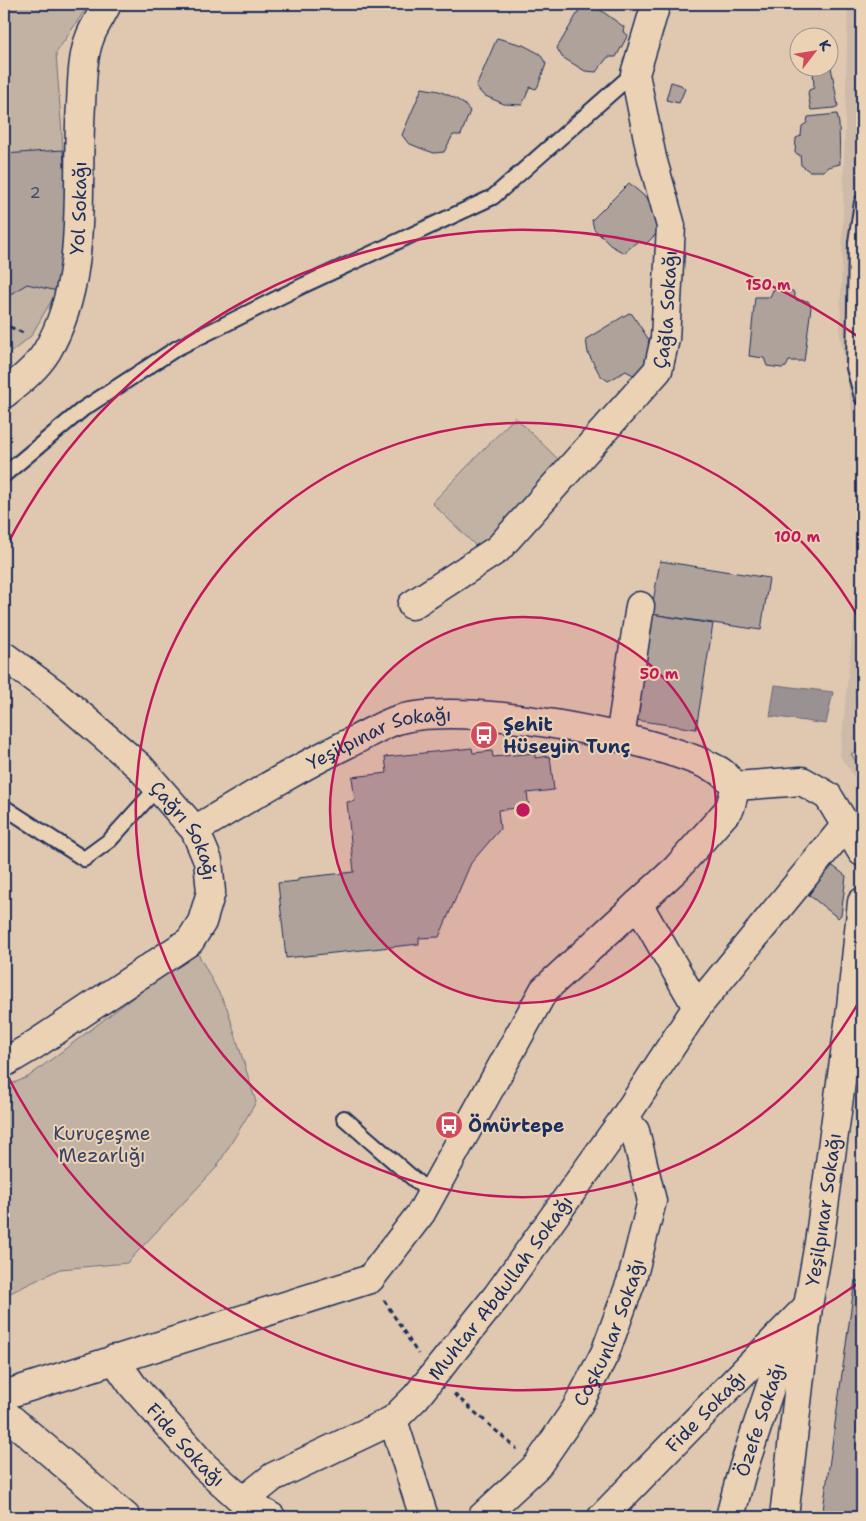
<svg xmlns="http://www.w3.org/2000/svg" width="866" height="1521" font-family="'Shantell Sans',sans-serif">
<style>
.built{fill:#cdbaa8}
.green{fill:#c2b2a3;stroke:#6e7080}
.water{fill:#999192;stroke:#676a7d}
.building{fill:#afa29b;stroke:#1b2f5e}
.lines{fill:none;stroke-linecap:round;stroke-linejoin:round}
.service-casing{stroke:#1b2f5e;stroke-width:18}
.minor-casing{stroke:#1b2f5e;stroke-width:31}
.tertiary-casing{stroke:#1b2f5e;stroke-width:31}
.path{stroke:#1b2f5e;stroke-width:3;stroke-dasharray:5 4;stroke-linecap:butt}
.service{stroke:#ecd2b4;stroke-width:14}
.minor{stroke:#ecd2b4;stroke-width:28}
.tertiary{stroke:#ecd2b4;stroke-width:28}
.ring{fill:none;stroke:#c2185b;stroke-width:2.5}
.labels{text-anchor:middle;stroke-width:4;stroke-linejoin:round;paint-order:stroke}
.number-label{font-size:16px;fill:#404c6d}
.street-label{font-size:19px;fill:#1b2f5e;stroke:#ecd2b4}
.poi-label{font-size:19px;font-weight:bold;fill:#1b2f5e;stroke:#ecd2b4;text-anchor:start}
.park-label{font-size:19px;fill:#344368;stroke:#ecd2b4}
.centre{fill:#c2185b;stroke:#ecd2b4;stroke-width:2.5}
.ring-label{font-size:15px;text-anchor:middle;font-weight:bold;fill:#c2185b;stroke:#ecd2b4;stroke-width:4;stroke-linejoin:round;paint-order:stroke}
</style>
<rect width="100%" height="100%" fill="#dfc8af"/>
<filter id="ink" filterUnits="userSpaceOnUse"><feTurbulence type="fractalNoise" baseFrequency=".02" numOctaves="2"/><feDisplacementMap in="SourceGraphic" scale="10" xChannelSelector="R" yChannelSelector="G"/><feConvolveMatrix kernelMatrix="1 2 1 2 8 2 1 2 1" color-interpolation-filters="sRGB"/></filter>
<g filter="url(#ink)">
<g class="built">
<polygon points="848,4 862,4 862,473 840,336"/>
<polygon points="862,539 862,789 840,756"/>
</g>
<g class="green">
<polygon points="4,4 89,4 56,53 69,231 57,291 31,336 4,358"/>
<polygon points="515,417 562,463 479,549 432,503"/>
<polygon points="862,747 862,772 851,754"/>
<polygon points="196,950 227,1008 256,1102 216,1168 127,1263 60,1269 4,1296 4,1087 28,1077"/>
</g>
<polygon class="water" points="775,685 833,692 826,724 770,716"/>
<g class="building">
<polygon points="583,4 599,9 624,27 623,32 628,35 616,57 608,57 596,72 585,71 562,57 557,48"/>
<polygon points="497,38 523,45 540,54 546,64 538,86 536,89 530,87 522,105 504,104 483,95 476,87"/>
<polygon points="828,42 833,43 834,53 830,61 838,106 834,108 811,110 808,94 809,90 814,88 813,68 828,68"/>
<polygon points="671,82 681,85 685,89 679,103 666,100"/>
<polygon points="422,88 439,91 453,97 464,104 470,111 461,135 453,135 444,152 434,153 420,148 408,143 402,135"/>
<polygon points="837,114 839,124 840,164 828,167 823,171 809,171 801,165 800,155 795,153 796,138 801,136 802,126 807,123 808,117"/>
<polygon points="63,150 69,231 57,291 27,284 4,298 4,154"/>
<polygon points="629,183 651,202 662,228 646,244 638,241 624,253 610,245 594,229 592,220"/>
<polygon points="779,289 793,291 796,300 808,301 811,307 804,361 789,361 786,367 782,368 767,366 764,358 749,356 755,297 770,297 773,290"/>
<polygon points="629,313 632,314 649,340 648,343 654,352 653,363 633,375 626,371 608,381 600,375 588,353 586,339"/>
<polygon points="660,561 769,578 761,630 651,614"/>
<polygon points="651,614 713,624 696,729 635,720"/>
<polygon points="472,748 473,753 492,751 493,757 535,753 535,758 550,756 554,790 527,793 529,807 498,810 500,829 471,863 439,937 419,938 419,944 286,958 278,883 298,881 298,878 354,872 347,802 355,801 352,777 387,773 385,757"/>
<polygon points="829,866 833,866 846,876 841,915 838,918 809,895"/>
<polygon points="855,1280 862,1283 862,1517 822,1517"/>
</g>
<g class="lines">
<g class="service-casing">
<g id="service">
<polyline points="862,202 856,242 854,368 862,397"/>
<polyline points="4,475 83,409 177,348 304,285 493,197 636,71"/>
<polyline points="4,807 84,859 110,840 157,788"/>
<polyline points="344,1118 431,1194"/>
</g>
</g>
<g class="minor-casing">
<g id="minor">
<path id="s1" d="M4,394C19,382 37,368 47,351C90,278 75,186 81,105C82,84 82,57 90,37C94,26 102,15 107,4"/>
<path id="s2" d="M412,605L498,549L658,370L665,339L671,226L652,158L635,74L656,4"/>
<polyline points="620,738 640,606"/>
<path id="s3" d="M195,830C245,800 294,770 347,744C362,737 378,727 394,721C460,698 653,737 716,769C724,772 730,781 736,786L802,781L828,796L862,852"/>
<polyline points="638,904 697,1007"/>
<path id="s4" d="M114,1359L133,1386L205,1467L243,1501L271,1517"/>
<polyline points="4,1395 370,1279 421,1213 544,990 676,869 730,808 736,786"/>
<polyline points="4,1413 126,1517"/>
<polyline points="393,1420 424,1517"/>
<path id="s5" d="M243,1501L273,1477L393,1420L416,1397L497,1296L623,1120L697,1007L846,825"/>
<path id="s6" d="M482,1517L537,1466L576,1409L605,1353L632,1279L652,1201L635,1131L623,1120"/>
<path id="s7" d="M602,1517L808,1306"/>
<path id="s8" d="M730,1517L741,1475L791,1325"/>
<path id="s9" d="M784,1517L808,1306L819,1243L850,1017L862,902"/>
</g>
</g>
<g class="tertiary-casing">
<g id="tertiary">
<path id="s10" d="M4,656L57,695L140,767L195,830L208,861L211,892L202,922L190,941L31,1047L4,1063"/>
</g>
</g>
<g class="path">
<polyline points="4,320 10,327 26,334"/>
<polyline points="862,542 862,541"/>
<polyline points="384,1300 418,1354"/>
<polyline points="454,1394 517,1449"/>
</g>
<use href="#service" class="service"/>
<use href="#minor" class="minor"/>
<use href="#tertiary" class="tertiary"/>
</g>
</g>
<circle cx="523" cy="810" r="193" fill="#c2185b" fill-opacity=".12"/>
<g class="ring">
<circle cx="523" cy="810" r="193"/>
<path d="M861 998A387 387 0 1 1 861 622"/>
<path d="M860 1282A580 580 0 0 1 4 1069M4 551A580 580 0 0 1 860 338"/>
</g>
<defs>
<g id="bus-disc" transform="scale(1.4375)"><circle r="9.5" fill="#d1495b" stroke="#ecd2b4"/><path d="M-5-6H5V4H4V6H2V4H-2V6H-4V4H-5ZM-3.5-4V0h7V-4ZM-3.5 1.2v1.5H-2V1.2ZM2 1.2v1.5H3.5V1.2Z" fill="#fff"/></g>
</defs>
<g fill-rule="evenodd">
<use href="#bus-disc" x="484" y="735"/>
<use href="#bus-disc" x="449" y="1125"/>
</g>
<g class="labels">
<g class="number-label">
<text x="35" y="198">2</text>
</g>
<g class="street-label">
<text dy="7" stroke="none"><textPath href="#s1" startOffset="209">Yol Sokağı</textPath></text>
<text dy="7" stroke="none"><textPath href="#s2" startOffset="404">Çağla Sokağı</textPath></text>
<text dy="7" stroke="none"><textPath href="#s3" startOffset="208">Yeşilpınar Sokağı</textPath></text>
<text dy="7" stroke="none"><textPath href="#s10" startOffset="255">Çağrı Sokağı</textPath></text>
<text dy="7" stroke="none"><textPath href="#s9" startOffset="310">Yeşilpınar Sokağı</textPath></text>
<text dy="7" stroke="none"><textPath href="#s5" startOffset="342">Muhtar Abdullah Sokağı</textPath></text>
<text dy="7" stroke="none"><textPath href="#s6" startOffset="228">Coşkunlar Sokağı</textPath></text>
<text dy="7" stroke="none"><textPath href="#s7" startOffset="148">Fide Sokağı</textPath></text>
<text dy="7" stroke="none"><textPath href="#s8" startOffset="102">Özefe Sokağı</textPath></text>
<text dy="7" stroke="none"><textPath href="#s4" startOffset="112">Fide Sokağı</textPath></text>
</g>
<g class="poi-label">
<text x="503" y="731">Şehit<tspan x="503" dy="22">Hüseyin Tunç</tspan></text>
<text x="468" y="1132">Ömürtepe</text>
</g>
<g class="park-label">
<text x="102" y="1140">Kuruçeşme<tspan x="102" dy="22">Mezarlığı</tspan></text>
</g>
</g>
<circle cx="523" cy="810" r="8" class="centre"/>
<g class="ring-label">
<text x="768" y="290">150 m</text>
<text x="797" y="542">100 m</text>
<text x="659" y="679">50 m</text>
</g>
<rect width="866" height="1521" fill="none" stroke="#ecd2b4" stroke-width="20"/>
<rect x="10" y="10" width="846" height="1501" fill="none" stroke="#1b2f5e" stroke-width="2" filter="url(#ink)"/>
<g transform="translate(814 52) rotate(59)"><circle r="24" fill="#ecd2b4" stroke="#989192"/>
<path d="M0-4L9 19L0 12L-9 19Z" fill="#d1495b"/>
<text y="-8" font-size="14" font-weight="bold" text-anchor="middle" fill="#1b2f5e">K</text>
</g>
</svg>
